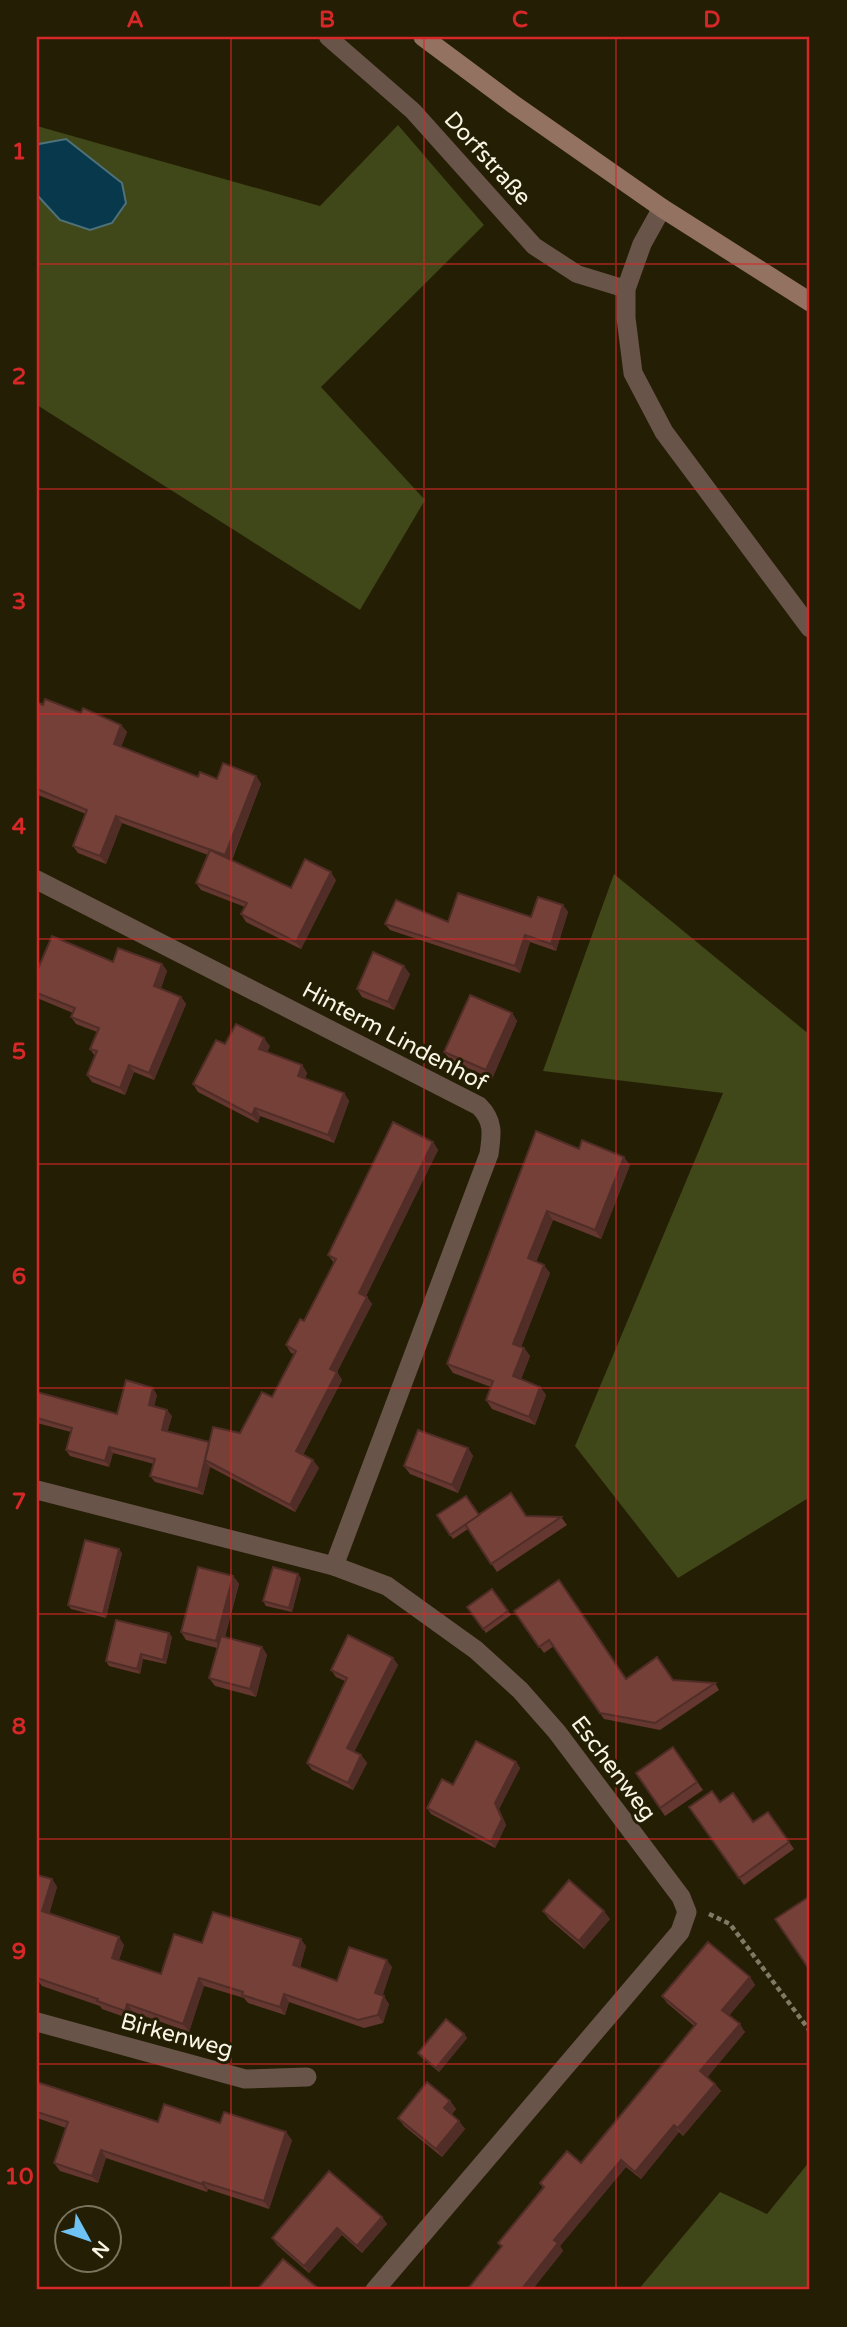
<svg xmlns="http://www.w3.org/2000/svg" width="847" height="2327" font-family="'Varela Round',sans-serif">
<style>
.green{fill:#404718}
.water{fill:#07384b;stroke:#4f7179;stroke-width:2}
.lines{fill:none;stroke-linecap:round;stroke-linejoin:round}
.path{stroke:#7f7a65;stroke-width:4.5;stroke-dasharray:5 3.5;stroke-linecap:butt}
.service{stroke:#69544a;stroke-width:18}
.minor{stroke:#69544a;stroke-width:19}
.tertiary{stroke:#69544a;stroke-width:19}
.secondary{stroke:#947262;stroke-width:19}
.wall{fill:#643730}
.shaded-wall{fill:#512d27}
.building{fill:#744038;stroke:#512d27;stroke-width:2}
.grid{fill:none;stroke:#d62828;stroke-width:2;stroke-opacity:0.55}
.labels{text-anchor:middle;stroke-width:6;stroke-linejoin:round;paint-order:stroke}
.street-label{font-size:23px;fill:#f8f5e5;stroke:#241e04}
.neatline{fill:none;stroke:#d62828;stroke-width:2.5}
.grid-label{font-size:23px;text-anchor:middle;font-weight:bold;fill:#d62828}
</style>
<rect width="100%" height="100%" fill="#241e04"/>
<g class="green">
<polygon points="398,125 484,225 321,387 425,500 360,610 37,405 37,195 60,220 39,144 37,147 37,126 320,206"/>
<polygon points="614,874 810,1035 810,1497 678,1578 575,1446 723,1093 543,1071"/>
<polygon points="810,2161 810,2290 638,2290 720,2192 767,2214"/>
</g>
<polygon class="water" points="66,139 122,183 126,203 112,223 90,230 60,220 37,195 37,147 39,144"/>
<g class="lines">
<polyline class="path" points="709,1914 730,1924 810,2031"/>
<polyline class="service" points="328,37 413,111 534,246 577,274 626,289"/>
<g class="minor">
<path d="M37,880L479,1106C494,1121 492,1134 489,1154L334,1566"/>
<polyline points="37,1490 334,1566 387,1586 476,1650 520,1690 557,1732 681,1897 687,1912 680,1932 375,2290"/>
<polyline points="37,2022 245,2079 307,2077"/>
</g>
<polyline class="tertiary" points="662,208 642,244 626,289 626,318 633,373 664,432 810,628"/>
<polyline class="secondary" points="423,37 513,104 662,208 810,302"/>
</g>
<g class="wall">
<polygon points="37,702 81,713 121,725 127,732 121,747 198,777 217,779 256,776 261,784 232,860 291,888 336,880 301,949 246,922 241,914 245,907 201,890 196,883 208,855 122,823 106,864 78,853 73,846 86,814 38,795 37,793"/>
<polygon points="563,905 568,912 556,951 530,942 520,973 390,930 385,924 448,922 531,917"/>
<polygon points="113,962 162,964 167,971 161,988 181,997 186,1004 154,1080 134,1072 125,1095 92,1082 87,1075 95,1056 90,1049 97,1032 76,1024 71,1017 73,1013 37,998 37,971"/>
<polygon points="410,974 394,1010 362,997 357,989"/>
<polygon points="512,1013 517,1021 492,1079 450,1060 444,1052"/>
<polygon points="225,1044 270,1046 267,1052 302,1065 307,1073 305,1079 344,1093 349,1101 334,1143 260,1116 258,1123 198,1092 193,1084"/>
<polygon points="433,1142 438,1150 366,1296 372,1304 337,1372 342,1380 303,1455 319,1468 295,1512 210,1467 203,1495 155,1482 150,1476 154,1464 113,1453 109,1467 70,1456 66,1450 71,1432 37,1423 37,1392 117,1414 157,1395 154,1406 172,1416 167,1432 209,1442 240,1433 272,1397 294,1354 291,1353 286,1345 304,1321 334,1263 328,1255"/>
<polygon points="579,1149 630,1165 601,1239 553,1220 536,1262 550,1273 521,1347 524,1348 530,1356 521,1379 540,1387 546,1395 535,1425 492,1409 486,1400 491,1387 453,1373 447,1364"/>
<polygon points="468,1448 473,1456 458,1493 410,1474 404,1466"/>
<polygon points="437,1515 561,1517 567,1525 497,1572 468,1529 453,1539"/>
<polygon points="122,1553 106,1618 71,1609 68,1605"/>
<polygon points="233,1576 239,1584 225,1637 262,1647 267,1655 256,1697 215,1686 209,1678 217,1648 186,1640 181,1632"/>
<polygon points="301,1578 292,1612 266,1606 263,1601"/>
<polygon points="492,1589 511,1615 486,1633 467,1607"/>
<polygon points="514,1611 626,1679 715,1683 719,1690 660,1730 604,1719 554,1646 544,1653"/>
<polygon points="169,1633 172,1637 166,1664 143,1659 140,1674 109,1666 106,1661"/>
<polygon points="393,1658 398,1665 354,1752 361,1755 367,1763 353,1790 312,1770 307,1763 345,1681 336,1677 331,1670"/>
<polygon points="673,1747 703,1790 665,1816 636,1773"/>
<polygon points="516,1762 520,1768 499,1809 506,1825 495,1848 431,1814 427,1808 453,1785"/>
<polygon points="720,1802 753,1822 768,1812 794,1849 744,1885 689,1807"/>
<polygon points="37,1875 52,1879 57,1887 49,1913 124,1945 119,1960 161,1974 202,1943 306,1946 300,1968 337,1981 392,1967 382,1996 389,2004 383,2023 364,2028 289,2002 285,2015 248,2003 244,1998 204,1986 189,2032 133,2012 130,2019 102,2009 100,2006 42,1986 39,1982 37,1981"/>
<polygon points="543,1911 610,1919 584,1949 549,1919"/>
<polygon points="750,1977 755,1985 729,2015 745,2032 707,2077 715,2084 721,2091 683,2136 679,2132 641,2179 626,2167 560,2246 563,2251 532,2290 467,2290 501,2247 498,2243 543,2188 540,2183 581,2163 694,2026 667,2003 662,1996"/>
<polygon points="464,2034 467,2038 439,2072 421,2057 418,2053"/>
<polygon points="37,2082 158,2122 220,2123 292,2140 269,2209 208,2189 207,2192 106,2158 98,2183 60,2171 54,2163 66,2128 37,2118"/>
<polygon points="450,2101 456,2109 452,2114 465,2129 442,2157 404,2126 398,2118"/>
<polygon points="382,2217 387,2224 362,2253 342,2235 309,2273 277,2245 272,2238"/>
</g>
<g class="shaded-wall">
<polygon points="121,725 127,732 119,751 114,744"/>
<polygon points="256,776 261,784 230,863 225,855"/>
<polygon points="116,816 122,823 106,864 100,856"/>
<polygon points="331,872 336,880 301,949 296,942"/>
<polygon points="563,905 568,912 556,951 551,944"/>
<polygon points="525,935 530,942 520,973 515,966"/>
<polygon points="162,964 167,971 159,993 154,986"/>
<polygon points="404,966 410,974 394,1010 388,1002"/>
<polygon points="181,997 186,1004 154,1080 149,1073"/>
<polygon points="512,1013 517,1021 492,1079 486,1070"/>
<polygon points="264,1038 270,1046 264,1057 259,1049"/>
<polygon points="129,1065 134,1072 125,1095 120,1088"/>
<polygon points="302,1065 307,1073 303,1084 298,1076"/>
<polygon points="344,1093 349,1101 334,1143 328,1135"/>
<polygon points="255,1108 260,1116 258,1123 252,1115"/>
<polygon points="433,1142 438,1150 364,1300 359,1293"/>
<polygon points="624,1157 630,1165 601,1239 595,1230"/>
<polygon points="547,1211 553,1220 534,1267 528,1258"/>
<polygon points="544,1265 550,1273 519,1352 513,1344"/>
<polygon points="367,1297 372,1304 335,1376 330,1369"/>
<polygon points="524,1348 530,1356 519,1385 513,1376"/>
<polygon points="337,1372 342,1380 301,1458 296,1451"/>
<polygon points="540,1387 546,1395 535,1425 529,1417"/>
<polygon points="153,1388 157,1395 153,1411 149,1405"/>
<polygon points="167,1410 172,1416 166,1437 162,1430"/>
<polygon points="109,1447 113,1453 109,1467 105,1461"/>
<polygon points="468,1448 473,1456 458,1493 452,1485"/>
<polygon points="313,1460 319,1468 295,1512 290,1505"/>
<polygon points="205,1461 210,1467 203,1495 198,1489"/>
<polygon points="119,1549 122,1553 106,1618 103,1614"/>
<polygon points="298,1574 301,1578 292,1612 289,1608"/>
<polygon points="233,1576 239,1584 221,1650 216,1641"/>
<polygon points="169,1633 172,1637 166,1664 163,1660"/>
<polygon points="262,1647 267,1655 256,1697 250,1689"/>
<polygon points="141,1654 143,1659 140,1674 137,1669"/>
<polygon points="393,1658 398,1665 352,1756 347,1748"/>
<polygon points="361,1755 367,1763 353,1790 348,1783"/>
<polygon points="516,1762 520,1768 499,1809 506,1825 495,1848 491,1842 495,1803"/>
<polygon points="52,1879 57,1887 48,1919 42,1911"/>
<polygon points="604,1911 610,1919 584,1949 579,1941"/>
<polygon points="119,1937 124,1945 117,1965 112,1958"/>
<polygon points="301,1939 306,1946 298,1973 293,1965"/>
<polygon points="387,1960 392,1967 381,2001 375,1993"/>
<polygon points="750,1977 755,1985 728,2017 722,2010"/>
<polygon points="199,1978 204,1986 189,2032 183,2024"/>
<polygon points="284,1994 289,2002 285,2015 280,2007"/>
<polygon points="384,1996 389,2004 383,2023 378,2015"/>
<polygon points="127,2004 133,2012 130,2019 125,2011"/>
<polygon points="740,2024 745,2032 706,2079 700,2071"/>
<polygon points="464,2034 467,2038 439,2072 436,2068"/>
<polygon points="715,2084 721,2091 683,2136 678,2128"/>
<polygon points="450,2101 456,2109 450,2116 444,2108"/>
<polygon points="459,2121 465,2129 442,2157 436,2149"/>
<polygon points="674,2125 679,2132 641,2179 635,2172"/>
<polygon points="286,2132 292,2140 269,2209 264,2201"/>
<polygon points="101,2150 106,2158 98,2183 92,2176"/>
<polygon points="621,2160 626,2167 560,2246 563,2251 532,2290 521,2290 554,2240"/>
<polygon points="203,2182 208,2189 207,2192 202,2184"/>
<polygon points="382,2217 387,2224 362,2253 357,2246"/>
<polygon points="337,2228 342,2235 309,2273 304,2266"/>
</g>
<g class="building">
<polygon points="45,699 81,713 83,708 121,725 114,744 198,777 200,772 217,779 223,763 256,776 225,855 116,816 100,856 73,846 87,810 37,789 37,777 38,774 37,774 37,702 43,705"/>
<polygon points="210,850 291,888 305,859 331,872 296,942 241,914 247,903 196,883"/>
<polygon points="458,893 531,917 538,897 563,905 551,944 525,935 515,966 385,924 396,900 448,922"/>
<polygon points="52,936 113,962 118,948 162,964 154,986 181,997 149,1073 129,1065 120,1088 87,1075 97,1051 90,1049 99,1028 71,1017 75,1008 37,993 37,971"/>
<polygon points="373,952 404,966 388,1002 357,989"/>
<polygon points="470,995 512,1013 486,1070 444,1052"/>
<polygon points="236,1024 264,1038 259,1049 302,1065 298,1076 344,1093 328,1135 255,1108 252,1115 193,1084 216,1040 225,1044"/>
<polygon points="393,1122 433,1142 359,1293 367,1297 330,1369 337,1372 296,1451 313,1460 290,1505 205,1460 213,1427 240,1433 262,1392 272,1397 296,1351 286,1345 300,1319 304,1321 336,1259 328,1255"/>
<polygon points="536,1131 579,1149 582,1140 624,1157 595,1230 547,1211 528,1258 544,1265 513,1344 524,1348 513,1376 540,1387 529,1417 486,1400 493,1381 447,1364"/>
<polygon points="126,1380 153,1388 149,1405 167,1410 162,1430 209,1442 198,1489 150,1476 155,1459 109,1447 105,1461 66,1450 72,1428 37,1418 37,1392 117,1414"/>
<polygon points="418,1430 468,1448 452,1485 404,1466"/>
<polygon points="511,1493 526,1516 561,1517 491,1564 465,1524"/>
<polygon points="466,1496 479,1515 450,1535 437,1515"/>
<polygon points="85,1540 119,1549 103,1614 68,1605"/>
<polygon points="198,1567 233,1576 216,1641 181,1632"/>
<polygon points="273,1567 298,1574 289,1608 263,1601"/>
<polygon points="559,1580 626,1679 657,1657 673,1680 715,1683 655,1723 600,1713 549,1640 539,1647 514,1611"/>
<polygon points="492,1589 508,1611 483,1629 467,1607"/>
<polygon points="116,1620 169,1633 163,1660 141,1654 137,1669 106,1661"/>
<polygon points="348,1635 393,1658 347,1748 361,1755 348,1783 307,1763 347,1678 331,1670"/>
<polygon points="221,1636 262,1647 250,1689 209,1678"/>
<polygon points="476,1741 516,1762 495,1803 502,1819 491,1842 427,1808 442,1779 453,1785"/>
<polygon points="673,1747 697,1782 660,1808 636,1773"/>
<polygon points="712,1791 720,1802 733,1793 753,1822 768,1812 789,1842 739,1878 689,1807"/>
<polygon points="37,1875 52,1879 42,1911 119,1937 112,1958 161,1974 174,1934 202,1943 213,1912 301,1939 293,1965 337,1981 349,1947 387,1960 375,1993 384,1996 378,2015 358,2020 284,1994 280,2007 242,1995 243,1992 199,1978 183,2024 127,2004 125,2011 97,2001 98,1999 37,1978"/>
<polygon points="569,1880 604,1911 579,1941 543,1911"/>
<polygon points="810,1896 810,1969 809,1969 775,1919"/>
<polygon points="708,1942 750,1977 722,2010 740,2024 700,2071 715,2084 678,2128 674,2125 635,2172 621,2160 554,2240 558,2243 521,2290 467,2290 502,2246 498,2243 544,2187 540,2183 567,2151 581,2163 696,2024 662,1996"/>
<polygon points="446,2019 464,2034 436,2068 418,2053"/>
<polygon points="37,2082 158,2122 164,2104 220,2123 224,2112 286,2132 264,2201 203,2182 202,2184 101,2150 92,2176 54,2163 68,2122 37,2112"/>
<polygon points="427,2082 450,2101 444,2108 459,2121 436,2149 398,2118"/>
<polygon points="329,2171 382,2217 357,2246 337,2228 304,2266 272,2238"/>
<polygon points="283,2259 320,2290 257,2290"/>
</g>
<path class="grid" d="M231,37V2290M424,37V2290M616,37V2290M37,264H810M37,489H810M37,714H810M37,939H810M37,1164H810M37,1388H810M37,1614H810M37,1839H810M37,2064H810"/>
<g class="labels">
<g class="street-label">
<text transform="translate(488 158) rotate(48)" y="8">Dorfstraße</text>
<text transform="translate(395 1036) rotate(28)" y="8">Hinterm Lindenhof</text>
<text transform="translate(614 1768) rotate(53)" y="8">Eschenweg</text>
<text transform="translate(177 2035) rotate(15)" y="8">Birkenweg</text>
</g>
</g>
<rect width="847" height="2327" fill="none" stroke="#241e04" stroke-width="77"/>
<g transform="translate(88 2239) rotate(130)"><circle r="33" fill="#241e04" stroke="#79745e" stroke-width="2"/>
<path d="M0-5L12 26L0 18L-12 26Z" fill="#6fc2f4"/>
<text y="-10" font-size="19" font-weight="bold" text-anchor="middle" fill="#f8f5e5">N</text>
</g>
<rect x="38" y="38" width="770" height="2250" class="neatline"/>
<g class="grid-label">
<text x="135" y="27">A</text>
<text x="327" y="27">B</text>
<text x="520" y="27">C</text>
<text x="712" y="27">D</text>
<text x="19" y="159">1</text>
<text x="19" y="384">2</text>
<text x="19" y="609">3</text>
<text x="19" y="834">4</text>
<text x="19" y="1059">5</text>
<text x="19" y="1284">6</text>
<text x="19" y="1509">7</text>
<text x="19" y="1734">8</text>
<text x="19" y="1959">9</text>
<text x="19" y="2184">10</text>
</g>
</svg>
